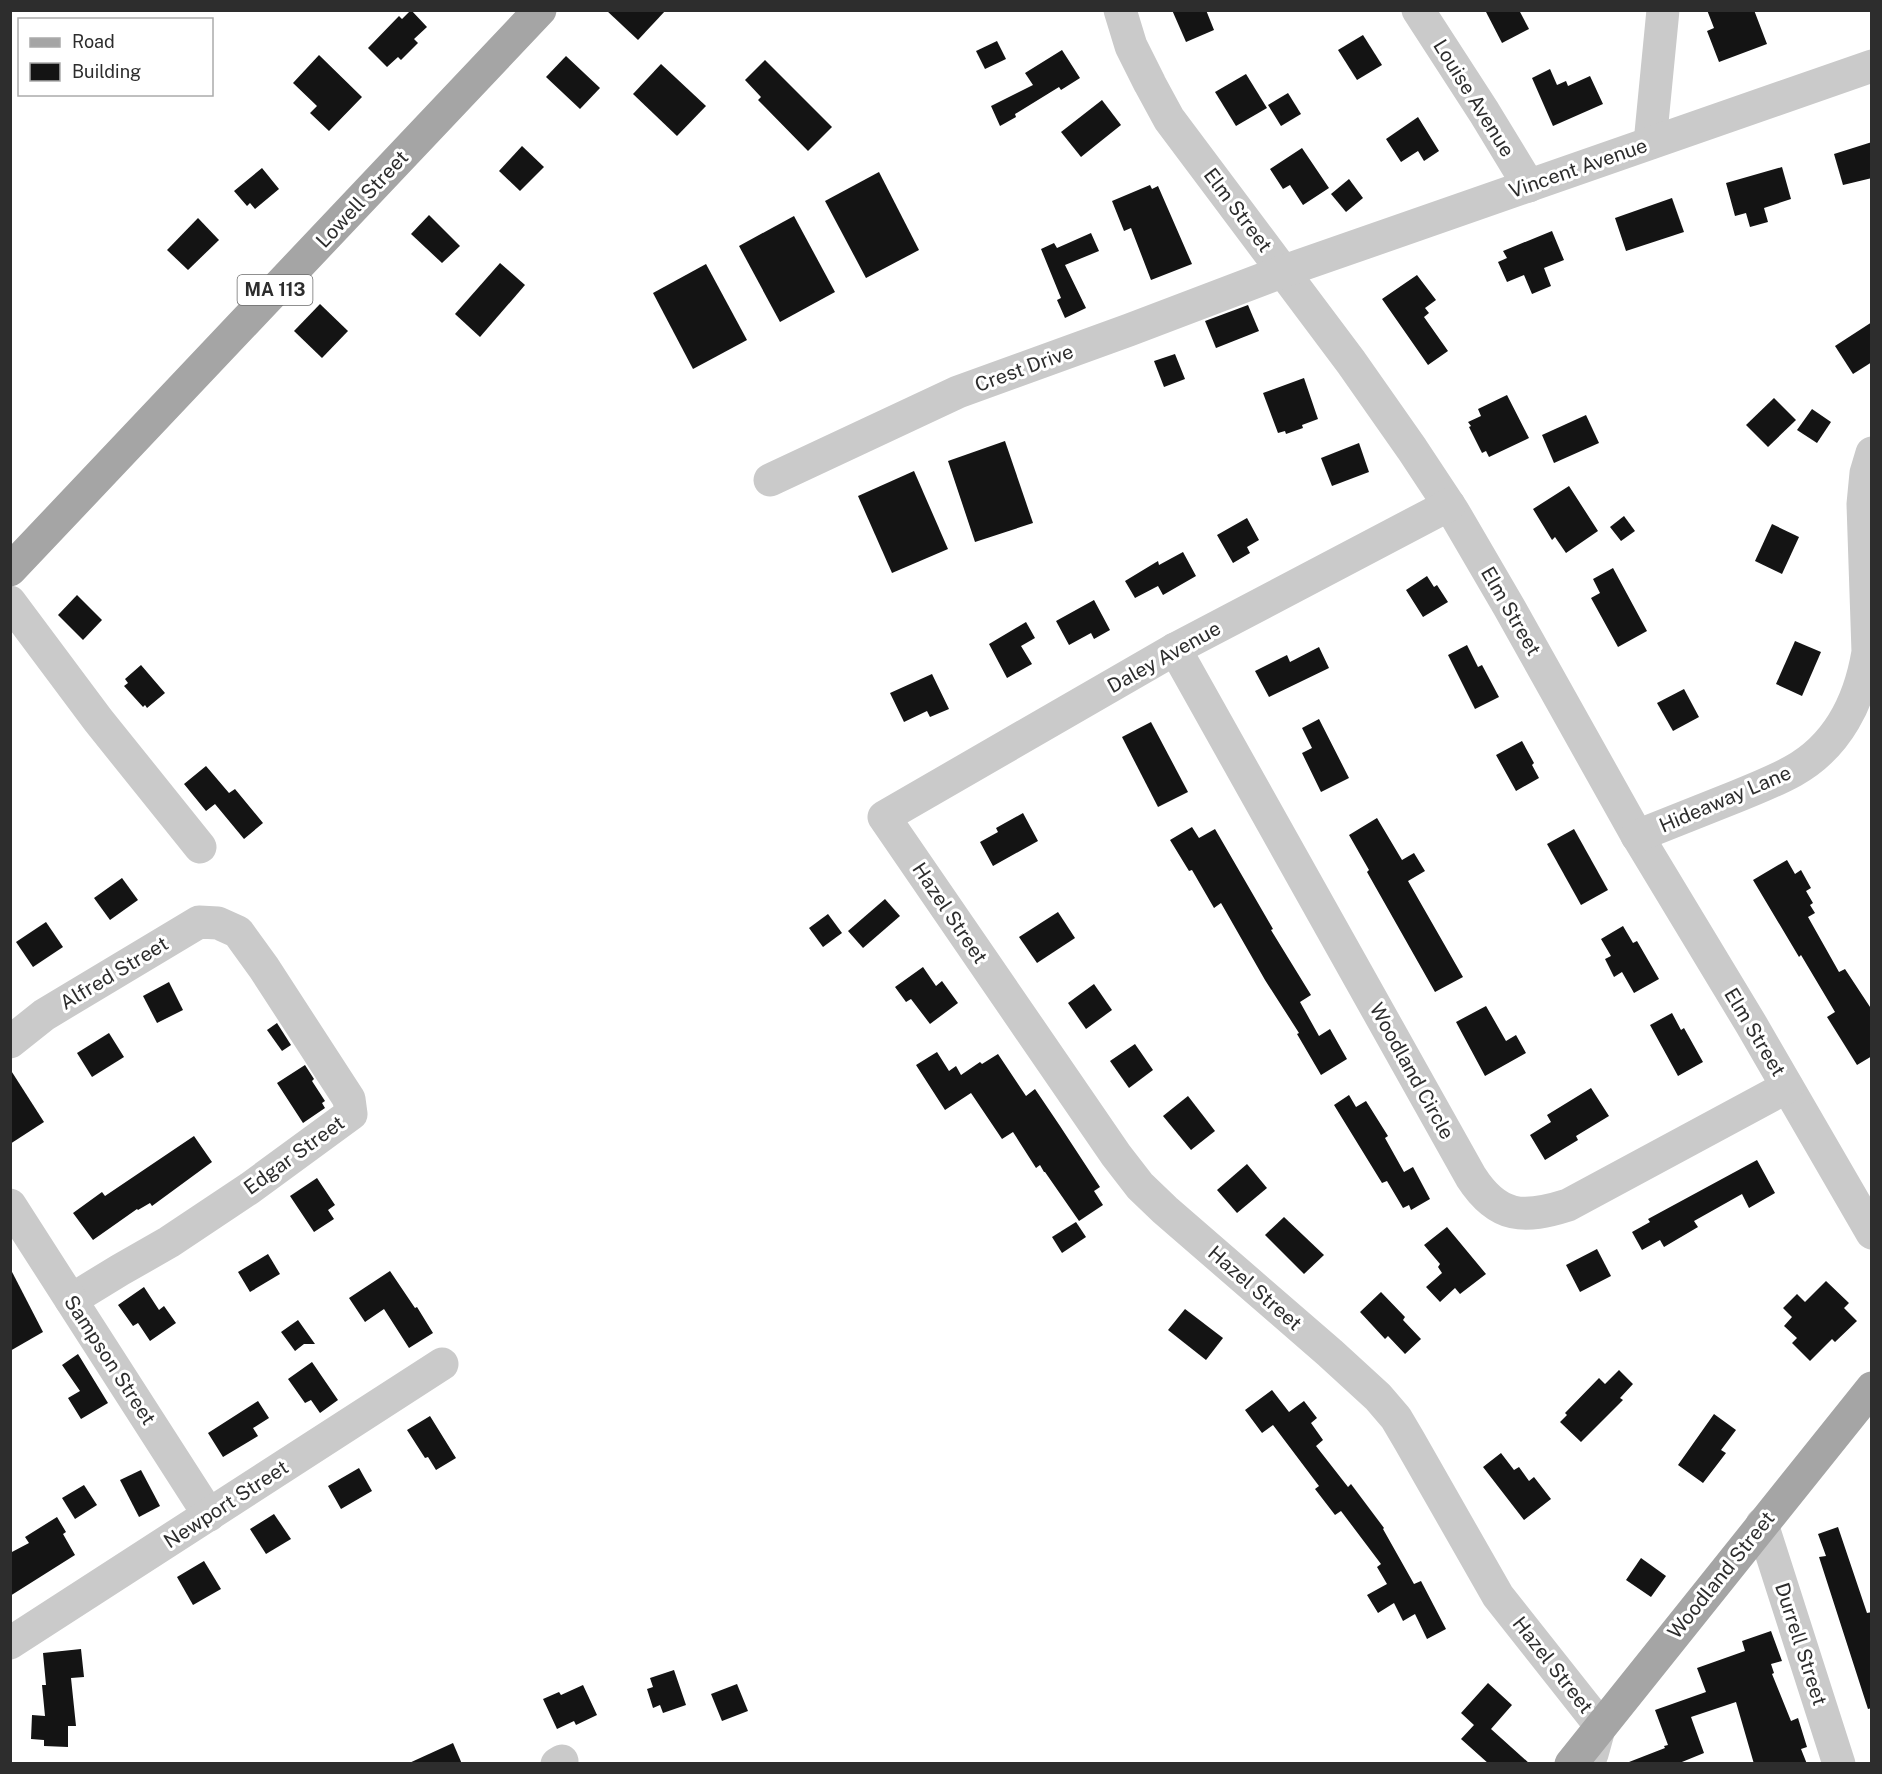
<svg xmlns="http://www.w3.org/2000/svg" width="1882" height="1774" font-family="'Public Sans',sans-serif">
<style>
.building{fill:#141414}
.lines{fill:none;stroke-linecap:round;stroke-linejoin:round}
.minor{stroke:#cacaca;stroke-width:33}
.major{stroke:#a5a5a5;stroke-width:33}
.labels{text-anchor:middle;stroke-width:6;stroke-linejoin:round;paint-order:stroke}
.shield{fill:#fff;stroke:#6c6c6c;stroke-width:1.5}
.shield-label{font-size:18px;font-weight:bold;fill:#2d2d2d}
.street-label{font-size:20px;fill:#2d2d2d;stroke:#fff}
</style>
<rect width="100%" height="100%" fill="#fff"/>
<g class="building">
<polygon points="411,10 427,27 414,39 418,43 401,60 398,57 387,67 368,48 399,16 402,19"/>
<polygon points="606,10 666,10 638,40"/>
<polygon points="1172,10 1206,10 1214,30 1186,42"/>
<polygon points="1485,10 1519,10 1529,29 1502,43"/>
<polygon points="1707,10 1754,10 1767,44 1719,62 1707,31 1714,28"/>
<polygon points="1363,35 1382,65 1357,80 1338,50"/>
<polygon points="997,41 1006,59 985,69 976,51"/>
<polygon points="1062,50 1080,78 1061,90 1059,87 1015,114 1016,117 1000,126 991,106 1033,85 1025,73"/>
<polygon points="319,55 362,97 329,131 310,113 317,106 293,83"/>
<polygon points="566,56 600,88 580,109 546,77"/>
<polygon points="765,60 832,127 808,151 758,100 761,97 745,80"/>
<polygon points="661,64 706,106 677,136 633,94"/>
<polygon points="1550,69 1557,85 1566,81 1568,86 1590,76 1603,104 1553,126 1532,78"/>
<polygon points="1246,74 1267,108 1236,126 1215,92"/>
<polygon points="1288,93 1301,114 1281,126 1268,105"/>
<polygon points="1102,100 1121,125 1081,157 1061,132"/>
<polygon points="1418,117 1439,151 1424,161 1418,151 1401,162 1386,139"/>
<polygon points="1872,142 1872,178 1843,185 1834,154"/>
<polygon points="522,146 544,167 520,191 499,171"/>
<polygon points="1302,148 1329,188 1303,205 1290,185 1283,189 1270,169"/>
<polygon points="1782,167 1791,199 1764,208 1768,222 1750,227 1746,213 1735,216 1726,183"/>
<polygon points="262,168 279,189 255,209 250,203 247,206 234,191"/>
<polygon points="879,172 919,250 866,278 825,201"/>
<polygon points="1349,179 1363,198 1346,212 1331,194"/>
<polygon points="1150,185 1152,189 1158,186 1192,264 1151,280 1131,228 1124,231 1112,201"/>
<polygon points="1672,198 1684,232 1626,251 1615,218"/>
<polygon points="429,215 460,246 442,263 411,234"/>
<polygon points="794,216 835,292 780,322 739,246"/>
<polygon points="198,218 219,240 188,270 167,250"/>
<polygon points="1552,231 1564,260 1544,268 1551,286 1532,294 1524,275 1507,282 1498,262 1507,258 1503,251"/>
<polygon points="1091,233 1099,251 1065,265 1086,308 1065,318 1057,300 1061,298 1041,249 1054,243 1057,248"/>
<polygon points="500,263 525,285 480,337 455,314"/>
<polygon points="706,264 747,340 693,369 653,293"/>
<polygon points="1417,275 1436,300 1425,308 1429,313 1424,317 1448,351 1428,365 1382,299"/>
<polygon points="320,304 348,331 322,358 294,331"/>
<polygon points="1248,305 1259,331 1216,348 1205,321"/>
<polygon points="1872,322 1872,362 1853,374 1835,346"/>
<polygon points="1175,354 1185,379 1164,387 1154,361"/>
<polygon points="1304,378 1318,419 1302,425 1303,428 1286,434 1285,431 1278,433 1263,393"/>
<polygon points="1507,395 1529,438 1489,457 1486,451 1482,453 1469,427 1471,426 1468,422 1481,416 1478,409"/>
<polygon points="1774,398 1796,420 1768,447 1746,425"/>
<polygon points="1812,409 1831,422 1817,443 1797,430"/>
<polygon points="1586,415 1599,443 1554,463 1542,435"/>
<polygon points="1005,441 1033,523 975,542 948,461"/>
<polygon points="1359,443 1369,472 1332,486 1321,458"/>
<polygon points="914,471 948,549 892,573 858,496"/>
<polygon points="1569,486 1598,531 1566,553 1555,537 1552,540 1533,509"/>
<polygon points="1624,516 1635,531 1621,541 1610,527"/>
<polygon points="1247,518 1259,540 1247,547 1250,553 1233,563 1217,535"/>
<polygon points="1772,524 1799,537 1782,574 1755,561"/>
<polygon points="1183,552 1196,576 1163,595 1158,586 1135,598 1125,581 1158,561 1159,565"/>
<polygon points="1613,568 1647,631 1618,647 1591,598 1600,593 1593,579"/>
<polygon points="1427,576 1434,587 1437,585 1448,602 1423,617 1406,590"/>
<polygon points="77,595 102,620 83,640 58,615"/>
<polygon points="1094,600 1110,630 1094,639 1091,633 1069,645 1056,621"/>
<polygon points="1026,622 1035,638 1021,646 1032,664 1007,678 989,644"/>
<polygon points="1795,641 1821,652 1802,696 1776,684"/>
<polygon points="1467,645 1478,667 1482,665 1499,697 1475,709 1448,655"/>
<polygon points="1319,647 1329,668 1269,697 1255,671 1287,655 1290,662"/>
<polygon points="141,665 165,693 147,708 145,705 143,707 124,686 128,683 125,679"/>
<polygon points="932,674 949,709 930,717 927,711 904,722 890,693"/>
<polygon points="1684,689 1699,717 1673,731 1657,703"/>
<polygon points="1319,719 1349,778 1321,792 1302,753 1312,748 1302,728"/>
<polygon points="1151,722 1188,792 1158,807 1122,737"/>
<polygon points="1522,741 1534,763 1532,765 1539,778 1516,791 1496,755"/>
<polygon points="206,766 229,793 235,789 263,823 244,839 215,804 206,811 184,784"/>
<polygon points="1023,813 1038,841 993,866 980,842 998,832 996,828"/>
<polygon points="1377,818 1402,860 1414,853 1425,871 1408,881 1463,977 1435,992 1367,872 1369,870 1349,835"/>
<polygon points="1192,827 1199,838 1215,829 1273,929 1271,930 1311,995 1300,1002 1319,1036 1330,1029 1347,1059 1321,1075 1297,1034 1299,1033 1265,980 1221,903 1214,908 1192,870 1189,871 1170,840"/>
<polygon points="1574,829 1608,890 1581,905 1547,844"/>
<polygon points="1787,860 1795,874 1801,870 1811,888 1806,891 1813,903 1810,905 1815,913 1808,917 1839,972 1845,969 1872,1010 1872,1056 1857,1065 1827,1017 1835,1012 1801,955 1799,957 1753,880"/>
<polygon points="122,878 138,900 110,920 94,898"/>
<polygon points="885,899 900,916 863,948 848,931"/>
<polygon points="1058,912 1075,938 1037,963 1019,937"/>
<polygon points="828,914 842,933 823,947 809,928"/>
<polygon points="46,922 63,947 33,967 16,942"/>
<polygon points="1623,926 1633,943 1637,941 1659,979 1634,993 1622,972 1614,977 1605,959 1611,956 1601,939"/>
<polygon points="923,967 936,986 942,981 958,1003 930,1024 911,999 906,1002 895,987"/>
<polygon points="169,982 183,1010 157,1023 143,996"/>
<polygon points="1094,984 1112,1010 1086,1029 1068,1003"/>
<polygon points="1486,1006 1506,1041 1516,1035 1526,1053 1485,1076 1456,1022"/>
<polygon points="1672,1013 1681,1030 1684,1028 1703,1062 1678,1076 1650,1025"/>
<polygon points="277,1023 291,1045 282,1051 267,1030"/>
<polygon points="109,1033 124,1057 92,1077 77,1053"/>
<polygon points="1135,1044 1153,1070 1129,1088 1110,1061"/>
<polygon points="937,1052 949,1071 956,1066 961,1075 980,1062 982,1064 998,1054 1026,1096 1035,1089 1060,1126 1100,1187 1094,1191 1103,1205 1079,1221 1045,1172 1044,1172 1040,1165 1036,1168 1013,1132 1002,1139 971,1093 945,1110 916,1065"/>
<polygon points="305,1065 314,1079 312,1081 325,1101 322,1103 325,1108 303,1123 277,1083"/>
<polygon points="10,1069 44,1122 10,1144"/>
<polygon points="1591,1088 1609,1116 1576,1136 1578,1140 1545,1160 1530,1135 1551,1122 1547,1115"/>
<polygon points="1349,1095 1356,1107 1366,1101 1388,1136 1385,1138 1404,1172 1413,1167 1430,1199 1411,1210 1409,1205 1403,1208 1387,1181 1382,1183 1334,1105"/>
<polygon points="1188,1096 1215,1131 1191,1150 1163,1116"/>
<polygon points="194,1136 212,1162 152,1206 150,1203 138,1210 137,1209 93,1240 73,1213 102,1192 105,1196"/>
<polygon points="1757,1160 1775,1193 1749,1208 1742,1194 1694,1221 1698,1227 1664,1247 1660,1240 1642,1250 1632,1232 1650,1222 1648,1219"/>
<polygon points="1247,1164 1267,1188 1237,1213 1217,1190"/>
<polygon points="317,1178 335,1205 328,1210 334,1219 314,1232 290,1196"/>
<polygon points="1284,1217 1324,1255 1304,1274 1265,1235"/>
<polygon points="1076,1222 1086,1237 1062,1253 1052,1237"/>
<polygon points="1447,1227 1486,1274 1460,1294 1455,1288 1440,1302 1426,1287 1442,1273 1438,1267 1440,1264 1424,1245"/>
<polygon points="1597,1249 1611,1276 1580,1292 1566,1265"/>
<polygon points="268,1254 280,1274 250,1292 238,1272"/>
<polygon points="10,1268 43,1332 10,1351"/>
<polygon points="390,1271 415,1308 417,1307 433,1333 409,1348 384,1309 365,1322 349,1298"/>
<polygon points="1826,1281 1849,1303 1844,1308 1857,1321 1835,1342 1832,1339 1810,1361 1792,1343 1797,1338 1784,1326 1792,1317 1783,1308 1797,1294 1805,1302"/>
<polygon points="144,1287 159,1310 164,1306 176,1323 150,1341 138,1323 133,1326 118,1305"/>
<polygon points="1381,1292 1405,1317 1403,1320 1421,1339 1405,1354 1388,1336 1385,1339 1360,1312"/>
<polygon points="1185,1309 1223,1338 1206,1360 1168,1330"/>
<polygon points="298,1320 315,1344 304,1344 295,1351 281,1332"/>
<polygon points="78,1354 108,1403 81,1419 68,1398 80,1391 62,1365"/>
<polygon points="312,1362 338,1400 320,1413 311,1400 305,1403 288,1379"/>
<polygon points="1619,1370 1633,1384 1620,1398 1623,1400 1581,1442 1560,1422 1567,1415 1565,1413 1599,1378 1605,1384"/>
<polygon points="1272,1390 1289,1412 1304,1401 1317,1418 1311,1423 1323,1440 1316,1446 1348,1487 1351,1484 1384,1528 1383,1529 1414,1584 1421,1581 1446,1629 1427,1639 1415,1614 1403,1621 1394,1603 1378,1613 1367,1595 1387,1584 1377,1567 1381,1564 1341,1511 1335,1515 1315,1489 1319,1486 1273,1425 1262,1433 1245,1410"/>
<polygon points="258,1401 269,1418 253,1428 258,1436 223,1457 208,1433"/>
<polygon points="1714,1414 1736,1430 1721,1450 1726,1453 1703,1483 1678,1465"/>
<polygon points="430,1416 456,1458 436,1470 428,1457 425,1458 407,1430"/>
<polygon points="1501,1453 1514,1470 1519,1467 1529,1481 1534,1477 1551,1499 1524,1520 1483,1467"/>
<polygon points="359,1468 372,1491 341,1509 328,1486"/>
<polygon points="141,1470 160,1506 139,1517 120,1480"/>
<polygon points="84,1485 97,1505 75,1519 62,1498"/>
<polygon points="274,1514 291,1539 266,1554 250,1529"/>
<polygon points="57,1517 66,1532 63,1534 75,1555 10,1596 10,1553 29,1543 25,1537"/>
<polygon points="1838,1527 1867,1613 1872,1612 1872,1708 1868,1709 1819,1557 1826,1556 1818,1534"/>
<polygon points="1641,1558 1666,1576 1651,1597 1626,1580"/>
<polygon points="204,1561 221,1589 193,1605 177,1577"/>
<polygon points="1771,1631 1782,1661 1771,1664 1774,1673 1772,1674 1791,1721 1798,1718 1807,1747 1801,1749 1807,1764 1754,1764 1736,1702 1691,1717 1704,1753 1677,1764 1630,1764 1629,1762 1665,1748 1664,1746 1668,1745 1655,1710 1706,1692 1697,1668 1745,1651 1742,1641"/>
<polygon points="81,1649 84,1677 71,1678 76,1726 68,1726 68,1747 44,1746 44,1740 31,1739 32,1715 45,1716 42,1685 46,1685 43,1653"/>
<polygon points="674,1670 686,1705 663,1713 660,1705 653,1708 647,1689 653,1687 650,1678"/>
<polygon points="1488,1683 1512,1705 1491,1729 1530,1764 1489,1764 1461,1739 1474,1725 1461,1713"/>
<polygon points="737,1684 748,1711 722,1721 711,1694"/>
<polygon points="583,1685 597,1715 576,1725 574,1721 557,1729 543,1699 559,1692 561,1695"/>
<polygon points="453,1743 462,1764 407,1764"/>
</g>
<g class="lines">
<g class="minor">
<polyline points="1120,10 1131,46 1150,84 1169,119 1351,362 1412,449 1453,511 1509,607 1635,832 1751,1024 1872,1233"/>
<polyline points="1418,10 1484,112 1529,186"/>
<polyline points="1650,143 1663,10"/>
<polyline points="770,480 958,392 1129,330 1284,271 1872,66"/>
<polyline points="1449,505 1175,649 884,817 1116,1155 1140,1186 1165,1210 1330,1353 1378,1397 1396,1418 1409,1440 1498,1596 1600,1725 1592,1754"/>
<polyline points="10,602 98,720 200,847"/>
<path d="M1175,649L1471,1177C1498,1219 1524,1219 1568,1205L1787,1087"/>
<path d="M1637,836C1670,823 1702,810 1735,797C1755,789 1775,781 1793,771C1838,746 1860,700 1868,652L1863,504L1866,473L1872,453"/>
<polyline points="10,1042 44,1015 199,922 218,923 238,932 264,968 349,1099 351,1114 250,1188 169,1242 120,1270 71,1300"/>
<polyline points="10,1205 209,1515"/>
<polyline points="1762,1524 1839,1764"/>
<polyline points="10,1643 442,1364"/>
<polyline points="557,1764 562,1761"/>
</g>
<g class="major">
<polyline points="10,570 540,10"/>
<polyline points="1571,1764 1872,1388"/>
</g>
</g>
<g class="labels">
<rect class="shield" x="237.5" y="275" width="75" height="30" rx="4.5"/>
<g class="shield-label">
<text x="275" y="296">MA 113</text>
</g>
<g class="street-label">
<text transform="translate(1474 98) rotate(58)" y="7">Louise Avenue</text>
<text transform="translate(1578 168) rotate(-19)" y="7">Vincent Avenue</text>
<text transform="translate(362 199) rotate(-47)" y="7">Lowell Street</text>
<text transform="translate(1238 210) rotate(53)" y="7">Elm Street</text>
<text transform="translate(1024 368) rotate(-20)" y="7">Crest Drive</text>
<text transform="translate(1511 611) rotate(60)" y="7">Elm Street</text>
<text transform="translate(1164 657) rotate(-29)" y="7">Daley Avenue</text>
<text transform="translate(1725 799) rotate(-23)" y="7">Hideaway Lane</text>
<text transform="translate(950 913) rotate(56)" y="7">Hazel Street</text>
<text transform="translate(114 973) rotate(-31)" y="7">Alfred Street</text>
<text transform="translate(1755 1032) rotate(59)" y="7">Elm Street</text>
<text transform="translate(1412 1071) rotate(61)" y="7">Woodland Circle</text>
<text transform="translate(294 1155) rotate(-36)" y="7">Edgar Street</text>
<text transform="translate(1255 1288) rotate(41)" y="7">Hazel Street</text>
<text transform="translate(110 1360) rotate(57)" y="7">Sampson Street</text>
<text transform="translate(226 1504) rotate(-33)" y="7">Newport Street</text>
<text transform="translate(1721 1575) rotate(-51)" y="7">Woodland Street</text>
<text transform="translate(1801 1644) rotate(72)" y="7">Durrell Street</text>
<text transform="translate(1553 1665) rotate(52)" y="7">Hazel Street</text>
</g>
</g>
<rect width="1882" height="1774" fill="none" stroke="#2d2d2d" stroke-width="24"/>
<rect x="18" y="18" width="195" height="78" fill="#ffffff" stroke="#ababab" stroke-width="1.5"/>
<rect x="30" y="38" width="30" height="9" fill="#a5a5a5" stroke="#ababab" stroke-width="1.5"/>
<text x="72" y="48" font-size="18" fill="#2d2d2d">Road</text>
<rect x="30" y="63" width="30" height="18" fill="#141414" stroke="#ababab" stroke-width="1.5"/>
<text x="72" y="78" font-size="18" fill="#2d2d2d">Building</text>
</svg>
